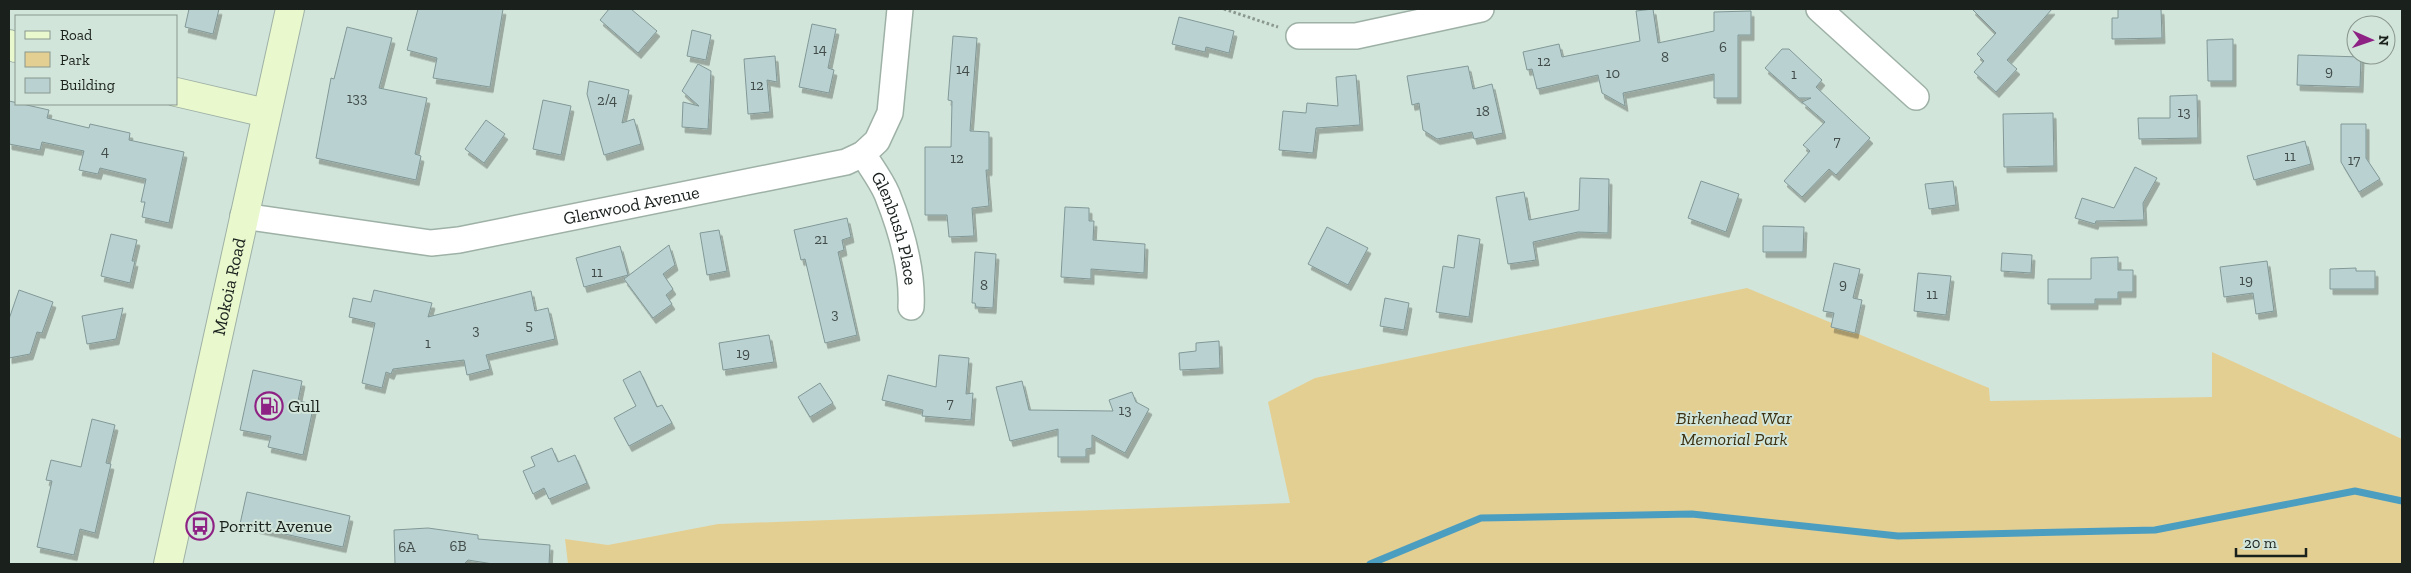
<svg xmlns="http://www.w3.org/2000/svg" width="2411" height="573" font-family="'Zilla Slab',serif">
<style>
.green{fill:#e4cf93}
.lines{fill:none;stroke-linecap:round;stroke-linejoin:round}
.stream{stroke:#4c9ec1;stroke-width:7}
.building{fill:#b9d1d1;stroke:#819897;filter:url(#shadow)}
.street-casing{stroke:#9eb1a6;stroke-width:28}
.secondary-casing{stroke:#9eb1a6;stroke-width:30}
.path{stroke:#8a9890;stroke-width:3;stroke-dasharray:2.5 2.5;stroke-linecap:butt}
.street{stroke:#fff;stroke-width:25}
.secondary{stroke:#eaf8ce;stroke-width:28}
.labels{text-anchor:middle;stroke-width:4;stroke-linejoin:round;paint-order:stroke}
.number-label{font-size:15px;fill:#424d4a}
.street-label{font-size:18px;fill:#1a211d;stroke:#d2e5da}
.poi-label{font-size:18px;fill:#1a211d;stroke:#d2e5da;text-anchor:start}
.park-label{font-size:18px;font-style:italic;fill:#3c3111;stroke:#d2e5da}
</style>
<defs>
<filter id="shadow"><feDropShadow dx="3" dy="5.5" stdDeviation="0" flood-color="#0004"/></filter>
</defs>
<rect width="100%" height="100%" fill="#d2e5da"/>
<polygon class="green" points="1747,288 1989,388 1990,401 2212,397 2212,352 2402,439 2402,564 568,564 565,539 608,545 718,524 1290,503 1268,402 1315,378"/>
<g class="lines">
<polyline class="stream" points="1370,564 1481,518 1692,514 1898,536 2155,530 2355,491 2402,501"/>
</g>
<g class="building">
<polygon points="189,9 219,9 213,34 185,27"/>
<polygon points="418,9 503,9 490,87 433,78 437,58 407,50"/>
<polygon points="609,9 631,9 657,31 638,53 600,20"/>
<polygon points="1653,9 1658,43 1714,31 1714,12 1751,11 1751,35 1738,35 1738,98 1714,98 1714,74 1623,93 1625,106 1602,93 1598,75 1537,89 1532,69 1527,70 1523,52 1559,44 1562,57 1640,41 1636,11"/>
<polygon points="1972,9 2052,9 2007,60 2017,69 1996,92 1974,72 1984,61 1977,54 1996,33"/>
<polygon points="2118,9 2161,9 2162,38 2112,39 2112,18 2118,18"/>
<polygon points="1179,17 1234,31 1229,53 1206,47 1205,52 1172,44"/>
<polygon points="812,24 836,29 828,68 834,70 829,93 799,87"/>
<polygon points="347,27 392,38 379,88 427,98 415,154 421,156 416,180 316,158 331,78 334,79"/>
<polygon points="692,30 711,35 706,60 687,56"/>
<polygon points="953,36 977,38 970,131 989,132 989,170 986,170 989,206 972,208 974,236 949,237 947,215 925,215 925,147 951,147 952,101 948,100"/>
<polygon points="2233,39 2233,81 2208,81 2207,40"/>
<polygon points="1782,49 1789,49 1822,80 1816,87 1870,138 1836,175 1829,169 1802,197 1784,181 1810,151 1803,145 1825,122 1802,102 1811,98 1799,98 1765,68"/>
<polygon points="2298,55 2361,57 2360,87 2297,85"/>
<polygon points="775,56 777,82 767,80 770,112 748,114 744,59"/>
<polygon points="698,64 711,71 708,129 682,127 683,102 699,106 682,91"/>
<polygon points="1468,66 1473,89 1492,84 1503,133 1474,139 1472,132 1437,139 1423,130 1419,103 1412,105 1407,76"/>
<polygon points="1356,75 1360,125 1316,128 1313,153 1279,150 1283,111 1306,113 1307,103 1338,106 1336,77"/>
<polygon points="589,81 629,90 622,123 634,119 641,144 604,155 587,94"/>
<polygon points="2197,95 2198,138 2139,139 2138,118 2170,118 2170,96"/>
<polygon points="543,100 571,106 561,155 533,149"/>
<polygon points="9,101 49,110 47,118 89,128 90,124 130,133 129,140 184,152 169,223 142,217 145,202 141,202 146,179 100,168 98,174 79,170 84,151 42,142 40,150 9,144"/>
<polygon points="2053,113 2054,166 2004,167 2003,114"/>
<polygon points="486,120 505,134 484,163 465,149"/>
<polygon points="2341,124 2366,124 2366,158 2380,179 2359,192 2341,162"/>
<polygon points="2305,141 2311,164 2254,180 2247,156"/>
<polygon points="2135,167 2157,178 2143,203 2144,220 2096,221 2095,224 2075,218 2082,198 2114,208"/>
<polygon points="1580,178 1609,179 1608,233 1578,232 1533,242 1536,260 1508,264 1496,197 1524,192 1529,220 1579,210"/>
<polygon points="1701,181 1739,194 1726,232 1688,218"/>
<polygon points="1953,181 1956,205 1929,209 1925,184"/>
<polygon points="1065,207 1089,208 1089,221 1094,221 1093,240 1145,244 1144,273 1091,269 1091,279 1061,277"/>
<polygon points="847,218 851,237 842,240 844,250 838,252 857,335 825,343 805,259 801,260 794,230"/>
<polygon points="1763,226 1804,227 1803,252 1763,252"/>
<polygon points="1327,227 1368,248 1348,285 1308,264"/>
<polygon points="719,230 727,271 707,275 700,233"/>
<polygon points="111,234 137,240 132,261 135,261 130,283 101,276"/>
<polygon points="1458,235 1480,239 1469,317 1436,312 1443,266 1454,268"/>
<polygon points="669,245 675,265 663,274 673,289 666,295 672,304 653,318 624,279"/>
<polygon points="620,246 628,275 584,287 576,258"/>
<polygon points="975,252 996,254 993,308 976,307 975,303 972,303"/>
<polygon points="2002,253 2032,255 2031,273 2001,271"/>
<polygon points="2118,257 2118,270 2133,270 2133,292 2118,292 2118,299 2095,299 2095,304 2048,304 2048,279 2091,279 2091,258"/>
<polygon points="2267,261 2274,311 2256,314 2253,293 2224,297 2220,267"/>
<polygon points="1834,263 1860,269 1853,298 1862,300 1855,333 1831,327 1834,313 1823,311"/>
<polygon points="2356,268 2356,271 2375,271 2375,289 2330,289 2330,269"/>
<polygon points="1918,273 1951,276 1946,315 1914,311"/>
<polygon points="19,290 53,302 42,333 37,332 30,354 9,358 9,319"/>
<polygon points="374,290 432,303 428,317 531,291 535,311 548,308 555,339 486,355 490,369 467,375 464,360 393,369 391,374 386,372 382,388 362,383 375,323 349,317 353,298 371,302"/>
<polygon points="1385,298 1409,303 1404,330 1380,326"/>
<polygon points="123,308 116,339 87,344 82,316"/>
<polygon points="769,335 774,362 723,370 719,343"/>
<polygon points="1219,341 1220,368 1180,370 1179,353 1196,351 1196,343"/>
<polygon points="939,355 969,358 966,394 973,393 971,420 922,416 923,410 882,400 888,375 936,387"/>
<polygon points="253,370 302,381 298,401 314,404 303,455 268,447 271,436 240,430"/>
<polygon points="640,371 657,407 662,405 672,423 629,446 614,418 636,406 623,380"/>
<polygon points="1022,381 1029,410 1113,411 1109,400 1132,392 1136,402 1149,409 1125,453 1092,435 1092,448 1086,449 1086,457 1058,457 1058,429 1010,441 996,387"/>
<polygon points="820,383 833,403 810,417 798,397"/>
<polygon points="92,419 115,425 106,463 111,464 95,533 80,529 74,555 37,547 52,481 46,480 51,460 81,467"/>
<polygon points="552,448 558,462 575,455 587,483 549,499 544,488 533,494 523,471 535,466 531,457"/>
<polygon points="247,492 350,516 343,547 240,524"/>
<polygon points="428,528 478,535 478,539 550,545 549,564 493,564 468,560 464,564 395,564 394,530"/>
</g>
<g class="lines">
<g class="street-casing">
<g id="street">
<polyline points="1819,9 1916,97"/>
<polyline points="1299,36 1356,36 1481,9"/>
<path id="s1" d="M863,154C871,167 881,180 887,194C901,229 913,270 911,307"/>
<path id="s2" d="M243,216L431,243L459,240L846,162L863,154L877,141L890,113L900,9"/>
</g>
</g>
<g class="secondary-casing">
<g id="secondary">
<polyline points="9,44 16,48"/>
<polyline points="176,92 266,113"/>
<path id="s3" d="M168,564L290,9"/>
</g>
</g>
<polyline class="path" points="1224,9 1278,27"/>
<use href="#street" class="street"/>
<use href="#secondary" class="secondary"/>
</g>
<defs>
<g id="fuel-ring" transform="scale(1.4375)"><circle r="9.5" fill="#d2e5da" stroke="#8e2184" stroke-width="1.5"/><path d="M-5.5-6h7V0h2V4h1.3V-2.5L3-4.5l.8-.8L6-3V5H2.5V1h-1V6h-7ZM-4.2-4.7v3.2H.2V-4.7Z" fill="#8e2184"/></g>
<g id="bus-ring" transform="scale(1.4375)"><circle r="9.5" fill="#d2e5da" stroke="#8e2184" stroke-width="1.5"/><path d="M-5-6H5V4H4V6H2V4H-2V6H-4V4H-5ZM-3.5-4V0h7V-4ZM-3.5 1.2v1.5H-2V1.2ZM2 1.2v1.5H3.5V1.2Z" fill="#8e2184"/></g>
</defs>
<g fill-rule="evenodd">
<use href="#fuel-ring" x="269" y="406"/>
<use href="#bus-ring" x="200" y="526"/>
</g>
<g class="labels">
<g class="number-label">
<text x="1723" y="52">6</text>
<text x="820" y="54">14</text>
<text x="1665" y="62">8</text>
<text x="1544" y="66">12</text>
<text x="963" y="74">14</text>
<text x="2329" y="76">9</text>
<text x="1613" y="78">10</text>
<text x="1794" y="79">1</text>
<text x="757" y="90">12</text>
<text x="357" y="103">133</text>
<text x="607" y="105">2/4</text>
<text x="1483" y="116">18</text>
<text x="2184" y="117">13</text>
<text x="1837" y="146">7</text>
<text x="105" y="156">4</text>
<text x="2290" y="161">11</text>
<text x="957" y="163">12</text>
<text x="2354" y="165">17</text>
<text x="821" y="244">21</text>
<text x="597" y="277">11</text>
<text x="2246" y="285">19</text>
<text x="1843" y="289">9</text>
<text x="984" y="290">8</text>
<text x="1932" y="299">11</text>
<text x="835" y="319">3</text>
<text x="529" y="330">5</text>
<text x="476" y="335">3</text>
<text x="428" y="348">1</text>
<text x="743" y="358">19</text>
<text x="950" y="408">7</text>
<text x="1125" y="415">13</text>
<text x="458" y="551">6B</text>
<text x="407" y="552">6A</text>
</g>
<g class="street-label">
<text dy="6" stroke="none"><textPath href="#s2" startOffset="394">Glenwood Avenue</textPath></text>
<text dy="6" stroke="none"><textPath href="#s1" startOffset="82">Glenbush Place</textPath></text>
<text dy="6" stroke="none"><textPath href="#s3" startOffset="284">Mokoia Road</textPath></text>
</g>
<g class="poi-label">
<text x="288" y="412">Gull</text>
<text x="219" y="532">Porritt Avenue</text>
</g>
<g class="park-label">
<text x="1734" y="424">Birkenhead War<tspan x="1734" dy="21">Memorial Park</tspan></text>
</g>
</g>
<rect width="2411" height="573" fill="none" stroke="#1a211d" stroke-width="20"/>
<rect x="15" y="15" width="162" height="90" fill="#d2e5da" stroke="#88978e"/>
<rect x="25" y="31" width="25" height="8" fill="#eaf8ce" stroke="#88978e"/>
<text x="60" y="40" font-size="15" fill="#1a211d">Road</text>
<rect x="25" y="52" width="25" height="15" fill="#e4cf93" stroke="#88978e"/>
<text x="60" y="65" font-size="15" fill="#1a211d">Park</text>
<rect x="25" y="78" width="25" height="15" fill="#b9d1d1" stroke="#88978e"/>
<text x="60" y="90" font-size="15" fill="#1a211d">Building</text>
<g transform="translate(2371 40) rotate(92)"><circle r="24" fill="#d2e5da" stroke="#88978e"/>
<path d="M0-4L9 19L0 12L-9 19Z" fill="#8e2184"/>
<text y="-8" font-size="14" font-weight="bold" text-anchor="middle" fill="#1a211d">N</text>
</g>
<path d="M2236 548v8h70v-8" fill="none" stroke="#1a211d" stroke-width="2.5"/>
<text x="2244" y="548" font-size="15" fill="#1a211d" stroke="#d2e5da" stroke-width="4" paint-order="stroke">20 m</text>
</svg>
